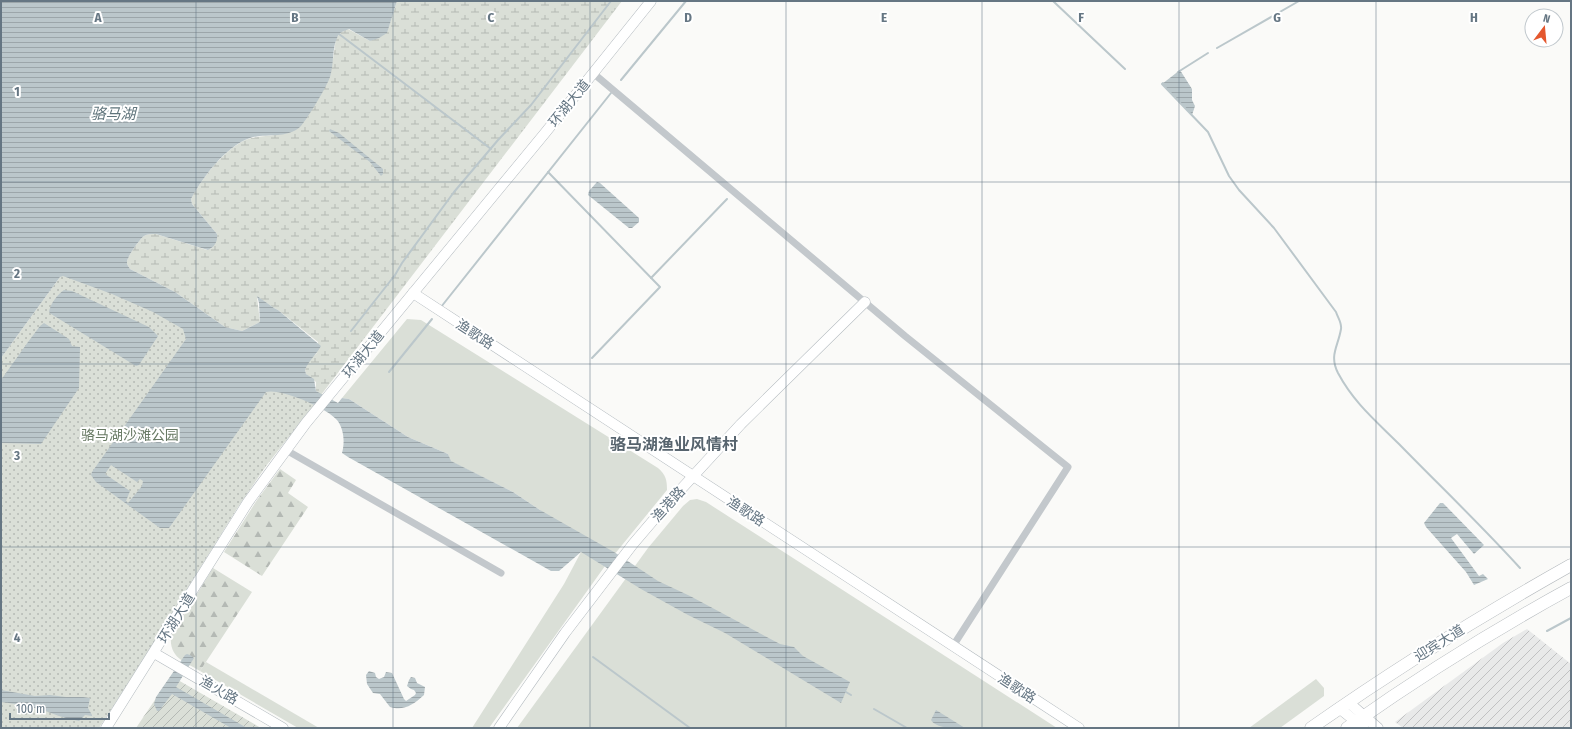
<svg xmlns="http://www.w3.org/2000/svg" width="1572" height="729" font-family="'Fira Sans Condensed','Noto Sans SC',sans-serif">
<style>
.industrial{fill:url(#industrial-furrows)}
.grass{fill:#dadfd7}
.forest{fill:url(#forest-firs)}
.wetland{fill:url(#wetland-marsh)}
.park{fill:url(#park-dots)}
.garden{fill:url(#garden-furrows)}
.water{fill:url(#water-rules);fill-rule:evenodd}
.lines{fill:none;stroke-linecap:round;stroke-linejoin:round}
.stream{stroke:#bbc7cb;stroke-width:2}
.secondary-casing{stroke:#b3babf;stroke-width:11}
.highway-casing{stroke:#b4b9bd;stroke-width:13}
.street{stroke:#c3c8cc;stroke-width:7}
.secondary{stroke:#fff;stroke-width:10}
.highway{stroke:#fff;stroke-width:12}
.grid{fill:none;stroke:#657683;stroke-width:1;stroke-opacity:0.55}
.labels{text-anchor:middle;stroke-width:4;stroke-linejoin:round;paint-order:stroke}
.street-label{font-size:14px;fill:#657683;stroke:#fff}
.park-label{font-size:14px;fill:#687a64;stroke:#fff}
.water-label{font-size:15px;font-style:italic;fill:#60757c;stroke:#fff}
.quarter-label{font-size:16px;font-weight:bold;fill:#57646e;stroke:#fff}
.grid-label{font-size:13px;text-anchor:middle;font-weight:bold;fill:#657683;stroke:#fff;stroke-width:4;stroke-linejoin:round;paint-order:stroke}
</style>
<defs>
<pattern id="industrial-furrows" width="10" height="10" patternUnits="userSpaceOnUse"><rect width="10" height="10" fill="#e8e9e9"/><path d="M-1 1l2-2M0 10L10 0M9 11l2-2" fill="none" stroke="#c0c1c2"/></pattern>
<pattern id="forest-firs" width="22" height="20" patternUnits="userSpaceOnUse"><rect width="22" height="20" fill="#dadfd7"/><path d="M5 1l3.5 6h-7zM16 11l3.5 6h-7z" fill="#b4b9b4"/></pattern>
<pattern id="wetland-marsh" width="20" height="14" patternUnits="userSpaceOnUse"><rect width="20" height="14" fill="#dadfd7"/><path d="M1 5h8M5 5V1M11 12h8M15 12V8" fill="none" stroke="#b4b9b4"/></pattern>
<pattern id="park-dots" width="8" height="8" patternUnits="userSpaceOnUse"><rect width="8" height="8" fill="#dadfd7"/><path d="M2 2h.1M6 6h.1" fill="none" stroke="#b4b9b4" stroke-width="1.8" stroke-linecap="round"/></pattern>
<pattern id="garden-furrows" width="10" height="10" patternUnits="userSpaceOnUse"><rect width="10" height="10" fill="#dadfd7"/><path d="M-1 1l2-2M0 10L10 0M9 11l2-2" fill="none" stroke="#b4b9b4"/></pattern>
<pattern id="water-rules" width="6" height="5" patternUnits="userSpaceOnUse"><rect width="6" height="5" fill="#bbc7cb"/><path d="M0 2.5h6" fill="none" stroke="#9ca6aa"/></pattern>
</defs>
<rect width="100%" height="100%" fill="#fafaf8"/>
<polygon class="industrial" points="1527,629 1571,664 1571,728 1403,728 1395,722 1503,643"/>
<g class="grass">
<path d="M407,319L421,320L658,468C666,475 667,480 667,490L605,566L489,728H472L564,584L581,552L540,510L513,492L450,461L448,454L408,437L349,399L342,398Z"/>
<polygon points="697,499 706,502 1057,728 517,728 648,548 683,506 690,500"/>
<polygon points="206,662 319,728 298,728 200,671"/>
<polygon points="1316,679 1324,688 1324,696 1280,728 1249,728"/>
</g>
<g class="forest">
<polygon points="280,469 296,480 288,493 308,507 262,576 224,552 257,500"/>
<path d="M213,568L252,592L200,671C184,661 169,658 171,636Z"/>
</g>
<path class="wetland" d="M397,1H622L321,395L316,391V382L306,374L305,370L309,360L317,353L318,342L278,310L274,308L257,297L260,322L242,331L225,327L175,292L130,269C129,267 127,265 127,263C126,258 139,240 144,236C147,234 152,234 156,234L207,250L212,248L217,234L192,204L191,199C201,179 228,144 251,138C261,136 272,136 282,134L333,59L336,38L341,32L348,29L370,41L387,32Z"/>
<polygon class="park" points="70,268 170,306 314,405 266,466 238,507 131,679 99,728 1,728 1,358 60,277"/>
<polygon class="garden" points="171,676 261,728 136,728"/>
<g class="water">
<path d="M1,1H397L387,33L379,38L370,41L349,29C344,31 339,32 337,38C332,48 334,65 330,77C327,86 307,120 300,127C286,139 266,133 250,138C226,146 202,178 191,199L192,204L217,234C218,242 214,247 208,250L156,234C152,234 147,234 144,236C139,240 126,258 127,263C127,265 129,267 130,269L175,292L225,327L242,331L260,322L259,303L257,296L274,308L278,310L321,346C316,355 309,360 305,370L306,374L314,379L316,391L338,403L342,398L349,399L408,437L448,454L451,461L513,492L540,510L614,552L658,581L690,596L780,644L794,647L803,656L850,682L841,703L725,633L688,615L641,589L581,552L559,571H551L348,457L342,453C345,442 344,429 337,420C327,408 281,388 266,392L169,528H160L96,482L91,475L92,472L186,339L183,329L153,312L112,294L63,276L60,277L1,358ZM111,465L137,482L140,479L143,481L142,486L128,503L126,501L130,491L105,474Z"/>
<polygon points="1180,70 1192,89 1192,100 1195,106 1192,115 1162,84"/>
<polygon points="330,129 339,133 383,169 383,174 381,176 370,162 329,131"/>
<polygon points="597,182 600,183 639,218 639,222 632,228 629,228 588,195 589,191"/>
<path d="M64,290L72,291L149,327L158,336L139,365L136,366L51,314L49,312C50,304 58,294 64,290Z"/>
<polygon points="44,323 69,339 72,346 80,347 79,388 41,444 1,443 1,380 28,342 40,326"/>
<polygon points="1440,503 1443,503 1484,545 1474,554 1457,534 1451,538 1479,576 1483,574 1488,579 1474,585 1466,572 1426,527 1424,523"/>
<polygon points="187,654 190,655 194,658 176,687 247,728 231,728 172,694 159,711 157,711 154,704 156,697 185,655"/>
<path d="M369,671L375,673L376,677L379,679L384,677L386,672L392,673L404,699L406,701L415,695L416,693L414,690L411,689L407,686L409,680L411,677L415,678L417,683L425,687L424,695C413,705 404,711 390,707L380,694L373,693L367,684L366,675Z"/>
<path d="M1,690L35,696L50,695L66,697H83L90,698L88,708L92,715V716L85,715L79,721C69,719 61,717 51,713C36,707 17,704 1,702Z"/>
<path d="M936,710L965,728C955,728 936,729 931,720Z"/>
</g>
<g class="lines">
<g class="stream">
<polyline points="1053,1 1125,69"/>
<polyline points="339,34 491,149"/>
<polyline points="1217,48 1299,1"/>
<polyline points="1178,72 1208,53"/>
<polyline points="621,80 686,1"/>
<path d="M1163,83L1162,84L1208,132L1229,176L1239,190L1274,228L1336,312C1338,318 1342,323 1341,329C1338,347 1329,355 1338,373C1354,403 1376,421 1399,444C1439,485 1481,525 1520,568"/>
<polyline points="548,172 660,287 592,358"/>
<polyline points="651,278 727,199"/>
<polyline points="441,307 611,93"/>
<polyline points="351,331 395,275 402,263 454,192 498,140 531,105 611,1"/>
<polyline points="389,372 432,319"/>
<polyline points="1547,631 1571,618"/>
<polyline points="593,657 690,728"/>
<polyline points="846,692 851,695"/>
<polyline points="874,709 907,728"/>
</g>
<g class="secondary-casing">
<g id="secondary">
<polyline points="413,293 1079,728"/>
<polyline points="154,653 283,728"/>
<polyline points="1348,702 1378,728"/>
<polyline points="1339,708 1364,728"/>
<polyline points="106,728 248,502 306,423 545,133 651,1"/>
<polyline points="499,728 565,633 633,544 662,510 741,424 865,302"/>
</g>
</g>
<g class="highway-casing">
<g id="highway">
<path d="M1311,728C1395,669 1482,615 1571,565"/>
<path d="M1347,728C1419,677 1494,630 1571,588"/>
</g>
</g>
<g class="street">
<polyline points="593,73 905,336 1068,467 953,646"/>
<polyline points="286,450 501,573"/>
</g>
<use href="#secondary" class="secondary"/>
<use href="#highway" class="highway"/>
</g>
<path class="grid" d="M196,1V728M393,1V728M590,1V728M786,1V728M982,1V728M1179,1V728M1376,1V728M1,182H1571M1,364H1571M1,547H1571"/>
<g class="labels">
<g class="street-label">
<text transform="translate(569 103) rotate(-51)" y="5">环湖大道</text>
<text transform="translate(475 334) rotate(33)" y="5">渔歌路</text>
<text transform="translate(363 354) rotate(-51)" y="5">环湖大道</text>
<text transform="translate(668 504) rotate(-48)" y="5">渔港路</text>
<text transform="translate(746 511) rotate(33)" y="5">渔歌路</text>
<text transform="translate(176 618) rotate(-58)" y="5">环湖大道</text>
<text transform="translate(1439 643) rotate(-32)" y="5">迎宾大道</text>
<text transform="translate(1017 688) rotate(33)" y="5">渔歌路</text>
<text transform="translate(219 690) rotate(30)" y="5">渔火路</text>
</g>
<g class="park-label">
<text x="130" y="440">骆马湖沙滩公园</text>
</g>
<g class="water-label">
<text x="113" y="119">骆马湖</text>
</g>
<g class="quarter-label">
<text x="674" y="450">骆马湖渔业风情村</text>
</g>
</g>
<g class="grid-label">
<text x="98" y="22">A</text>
<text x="295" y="22">B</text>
<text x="491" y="22">C</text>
<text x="688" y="22">D</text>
<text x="884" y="22">E</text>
<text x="1081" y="22">F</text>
<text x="1277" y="22">G</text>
<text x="1474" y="22">H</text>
<text x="17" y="96">1</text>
<text x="17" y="278">2</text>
<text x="17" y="460">3</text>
<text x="17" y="642">4</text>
</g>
<rect width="1572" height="729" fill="none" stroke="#657683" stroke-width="4"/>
<g transform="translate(1544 28) rotate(16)"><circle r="19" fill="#ffffff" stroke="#c1c8cd"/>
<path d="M0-3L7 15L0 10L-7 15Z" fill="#e4572e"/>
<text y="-6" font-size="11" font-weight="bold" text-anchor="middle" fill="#657683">N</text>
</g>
<path d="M10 713v6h99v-6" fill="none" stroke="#657683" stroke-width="2"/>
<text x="16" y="713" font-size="12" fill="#657683" stroke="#ffffff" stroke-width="3" paint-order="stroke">100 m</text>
</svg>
